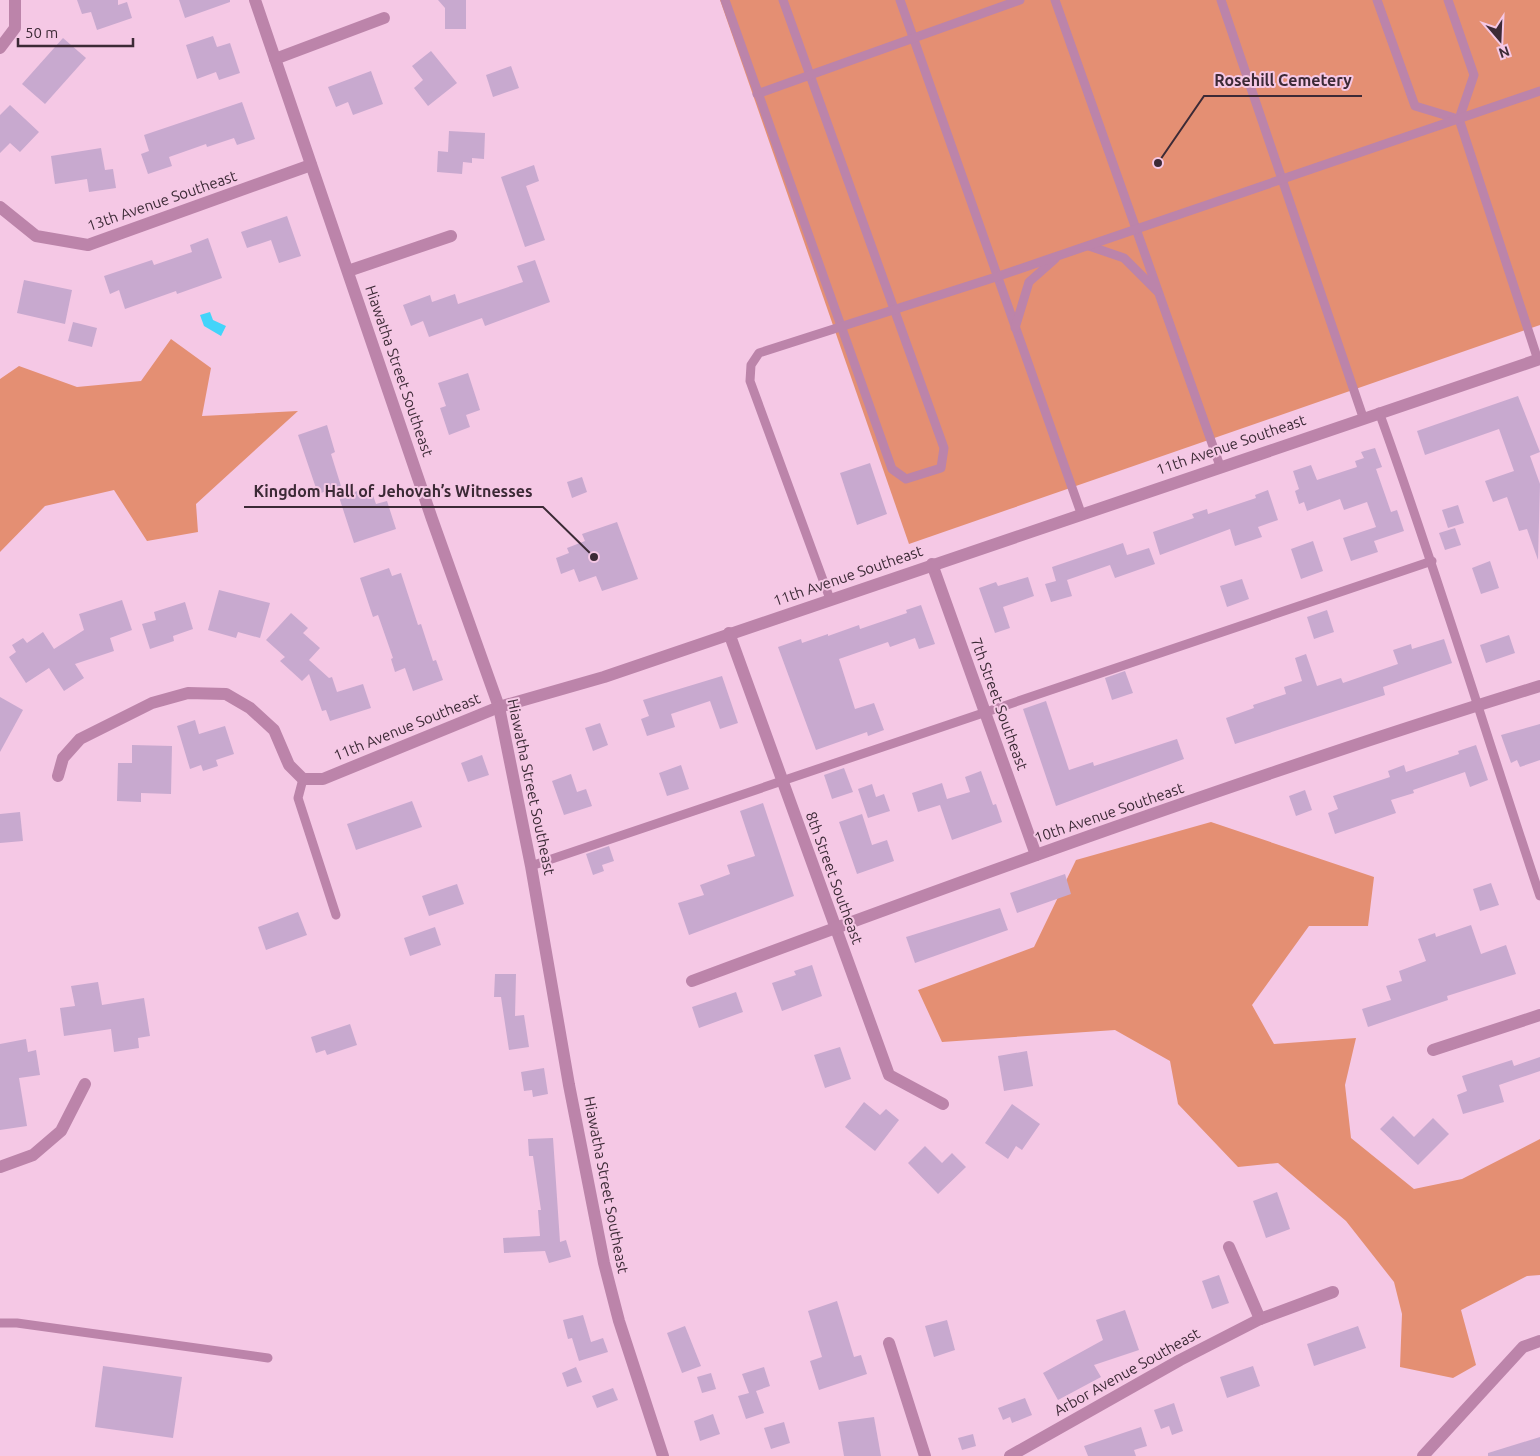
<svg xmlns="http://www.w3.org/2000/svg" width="1540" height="1456" font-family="Ubuntu,sans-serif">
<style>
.green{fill:#e48f73}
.water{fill:#43d4fa}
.building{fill:#c8a9cf}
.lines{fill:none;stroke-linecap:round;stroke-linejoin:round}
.service{stroke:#bc84aa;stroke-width:9}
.minor{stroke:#bc84aa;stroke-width:12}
.tertiary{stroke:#bc84aa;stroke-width:12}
.labels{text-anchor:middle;stroke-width:4;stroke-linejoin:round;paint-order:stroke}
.street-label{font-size:15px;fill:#3c2a36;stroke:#f5c8e5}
.leader{fill:none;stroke:#3c2a36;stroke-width:2}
.callout-dot{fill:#3c2a36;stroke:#f5c8e5;stroke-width:2}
.callout-label{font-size:16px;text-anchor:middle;font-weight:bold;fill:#3c2a36;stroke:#f5c8e5;stroke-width:4;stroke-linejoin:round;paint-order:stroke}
</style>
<rect width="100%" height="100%" fill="#f5c8e5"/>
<g class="green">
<polygon points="720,0 1540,0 1540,325 909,544"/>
<polygon points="171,339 211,368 202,416 298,411 196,504 198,532 147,541 114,490 45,506 0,552 0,379 19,366 77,387 141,381"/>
<polygon points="1211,822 1374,877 1368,926 1309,926 1252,1005 1274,1044 1356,1038 1345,1085 1351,1138 1414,1189 1462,1179 1540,1139 1540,1275 1527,1276 1461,1310 1476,1365 1453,1378 1400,1367 1402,1314 1394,1282 1346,1221 1278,1163 1238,1167 1178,1104 1170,1061 1115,1030 942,1042 918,990 1034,947 1076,860"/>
</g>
<polygon class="water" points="210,312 213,320 226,326 221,336 204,326 200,315"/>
<g class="building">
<polygon points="77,0 118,0 118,5 127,2 132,18 97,30 91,12 82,14"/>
<polygon points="179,0 230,0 230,2 185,18"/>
<polygon points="438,0 466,0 466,29 445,29 445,8"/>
<polygon points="213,36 217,47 230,43 240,73 219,80 216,72 197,79 186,45"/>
<polygon points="63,38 86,58 45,104 22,84"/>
<polygon points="431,51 457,83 428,106 414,88 423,80 412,66"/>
<polygon points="511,66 519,88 493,97 486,75"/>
<polygon points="371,71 383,104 353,115 348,102 336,107 328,87"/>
<polygon points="242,102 255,139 237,145 234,138 207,147 206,144 169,157 172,166 148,174 141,154 149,151 144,135"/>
<polygon points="10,105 39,132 20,152 10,143 0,153 0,115"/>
<polygon points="449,131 485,133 484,159 472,158 472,163 463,162 462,174 437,172 438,151 448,152"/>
<polygon points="101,148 105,170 113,169 116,188 89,192 87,179 55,184 51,156"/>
<polygon points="534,165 539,181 526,186 545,240 525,247 501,177"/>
<polygon points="287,216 301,256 279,263 271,240 247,248 241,232"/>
<polygon points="208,238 222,278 177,294 176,291 125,309 119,290 110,294 104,276 152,260 154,265 192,252 190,245"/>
<polygon points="535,260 550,302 485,326 482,318 429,337 423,321 411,326 403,305 430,295 432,302 455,294 458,304 523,282 517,266"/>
<polygon points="24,280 72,290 65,324 17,313"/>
<polygon points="73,322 97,328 92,347 68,341"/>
<polygon points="468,373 480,410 466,415 470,427 449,435 440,408 446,406 438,383"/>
<polygon points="1518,396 1540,452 1530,456 1540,484 1538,560 1527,529 1519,531 1507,497 1493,502 1485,481 1514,471 1499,429 1425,455 1417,431"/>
<polygon points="327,425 335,452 331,454 341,486 318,494 298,435"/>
<polygon points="1375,448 1382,467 1376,469 1391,512 1397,510 1404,531 1374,541 1378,552 1351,561 1343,538 1376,527 1367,502 1344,510 1340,499 1307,511 1304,502 1299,504 1295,491 1299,489 1293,471 1311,465 1317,480 1357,467 1355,461 1364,458 1361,452"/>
<polygon points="870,463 887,514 857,525 840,473"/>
<polygon points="582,477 587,492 572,498 567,482"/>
<polygon points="370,487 376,504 387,501 396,529 354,543 339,497"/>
<polygon points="1268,490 1278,520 1258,527 1262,537 1235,546 1230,529 1160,555 1153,532 1194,518 1192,514 1207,509 1208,514 1256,498 1255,495"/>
<polygon points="1458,505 1464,523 1448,528 1442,510"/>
<polygon points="617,522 638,579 602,591 596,576 579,582 574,569 561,574 556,558 569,553 567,548 585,541 582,534"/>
<polygon points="1455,528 1461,545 1445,550 1439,533"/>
<polygon points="1313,541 1323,571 1301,579 1291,549"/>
<polygon points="1123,543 1127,555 1149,548 1155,564 1115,578 1110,565 1067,580 1072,596 1051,602 1045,584 1056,581 1052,567"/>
<polygon points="1490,561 1499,588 1481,594 1472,568"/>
<polygon points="389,568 392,576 401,573 418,625 421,624 433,661 436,660 443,680 413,691 405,668 395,672 391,659 393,658 378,615 373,617 360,578"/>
<polygon points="1028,577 1034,596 1003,607 1010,628 995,633 979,588 996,582 998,586"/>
<polygon points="1242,579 1249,599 1227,607 1220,586"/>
<polygon points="219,590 270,603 260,638 238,632 236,638 208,630"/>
<polygon points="122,600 132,630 110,638 114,651 75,664 84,678 64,691 49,668 26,683 9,657 16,652 12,645 23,638 27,643 43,632 54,649 84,630 79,614"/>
<polygon points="185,602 193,629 173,636 174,641 150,649 142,624 156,620 154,612"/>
<polygon points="921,605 935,644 919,649 915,638 890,647 888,642 839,659 855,709 874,703 884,730 868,736 867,732 816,750 778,647 801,639 802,643 828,634 828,636 859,625 860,629 907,613 906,610"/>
<polygon points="1327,610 1334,632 1314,639 1307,617"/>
<polygon points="291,613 308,628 303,633 320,648 309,660 329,678 332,677 337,692 363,684 371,708 330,721 326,710 322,711 309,674 302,681 280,661 285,657 266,640"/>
<polygon points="1509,635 1515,653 1486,663 1480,645"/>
<polygon points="1444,639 1452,663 1383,687 1385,695 1235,744 1226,718 1254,708 1253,705 1286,694 1284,687 1302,681 1295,658 1306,654 1317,686 1341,678 1343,683 1398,664 1393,650 1411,644 1412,649"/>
<polygon points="1125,671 1133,693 1112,700 1105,678"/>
<polygon points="722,676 738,723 720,729 710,701 671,714 675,727 647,736 641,719 649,716 643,700"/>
<polygon points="0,697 23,710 0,752"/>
<polygon points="1046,701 1069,770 1093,762 1094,766 1177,739 1184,759 1056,806 1023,709"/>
<polygon points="195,720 199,734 225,726 234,754 216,760 218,766 203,771 201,765 190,769 177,726"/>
<polygon points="600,723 608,745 593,751 585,728"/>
<polygon points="1540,724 1540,760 1520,767 1517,760 1511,763 1501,735"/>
<polygon points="132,745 172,746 171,794 141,793 141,802 117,801 118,763 132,763"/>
<polygon points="1476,745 1488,780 1470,787 1465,772 1413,790 1414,793 1391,800 1396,813 1335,834 1328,813 1338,809 1333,796 1390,777 1388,771 1404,765 1406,772 1459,754 1458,751"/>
<polygon points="482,755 489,775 468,782 461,763"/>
<polygon points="681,765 689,789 667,796 659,773"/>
<polygon points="844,768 853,792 832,799 824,775"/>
<polygon points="981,771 993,805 996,804 1002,822 952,840 940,805 918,812 912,793 942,783 947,799 970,792 965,777"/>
<polygon points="571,774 577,792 586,789 592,806 564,815 552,781"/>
<polygon points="872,784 876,797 884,794 890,811 868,818 858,789"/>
<polygon points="1305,790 1312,810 1296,816 1289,796"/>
<polygon points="412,801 422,827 356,850 347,824"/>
<polygon points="763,803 794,896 689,935 678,903 704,895 700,885 730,874 727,865 755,856 740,811"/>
<polygon points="20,812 23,841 0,843 0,814"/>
<polygon points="862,814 872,845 887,840 894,861 857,874 839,822"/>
<polygon points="609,846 614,861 602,865 604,871 593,875 586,854"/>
<polygon points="1065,874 1071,894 1017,913 1010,893"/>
<polygon points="1491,883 1499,905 1480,911 1473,889"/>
<polygon points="457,884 464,904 429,916 422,896"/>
<polygon points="1000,908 1008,930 915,963 906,937"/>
<polygon points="298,912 307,935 266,950 258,927"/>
<polygon points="1471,925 1481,954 1506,945 1516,974 1447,996 1448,1000 1368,1027 1362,1009 1391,1000 1386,986 1402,981 1399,971 1426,961 1418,939 1435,933 1436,937"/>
<polygon points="435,927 441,945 410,956 404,938"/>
<polygon points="812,965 822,996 782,1011 772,983 796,975 794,971"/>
<polygon points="495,974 516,974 515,1016 524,1015 529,1047 509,1050 501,997 494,997"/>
<polygon points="98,982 102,1005 144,998 150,1036 138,1038 139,1048 114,1052 111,1029 64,1036 60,1008 75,1006 71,986"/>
<polygon points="736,992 743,1012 699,1028 692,1007"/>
<polygon points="350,1024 357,1045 327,1055 325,1050 316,1053 311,1037"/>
<polygon points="26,1039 28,1052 36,1050 40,1075 19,1078 27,1126 0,1130 0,1044"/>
<polygon points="840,1047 851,1079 825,1088 814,1055"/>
<polygon points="1027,1051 1033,1086 1004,1091 998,1056"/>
<polygon points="1540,1057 1540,1071 1499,1085 1504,1102 1463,1114 1457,1095 1467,1091 1462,1076 1512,1060 1514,1066"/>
<polygon points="544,1068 548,1094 533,1097 532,1090 524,1091 521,1072"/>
<polygon points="864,1102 880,1115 886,1109 899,1120 875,1151 845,1127"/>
<polygon points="1012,1104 1040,1124 1022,1150 1016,1146 1008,1159 985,1143"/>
<polygon points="1393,1116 1414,1137 1433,1118 1449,1134 1418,1165 1380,1129"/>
<polygon points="553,1138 560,1242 566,1240 571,1257 549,1263 545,1251 504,1253 503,1238 540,1236 538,1210 541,1210 533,1156 529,1156 528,1139"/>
<polygon points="925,1146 942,1163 952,1153 966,1167 938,1194 908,1163"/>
<polygon points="1277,1192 1290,1229 1266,1238 1253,1201"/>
<polygon points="1219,1275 1229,1303 1212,1309 1202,1281"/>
<polygon points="837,1301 854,1357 861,1355 867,1374 819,1390 810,1361 822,1357 808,1311"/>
<polygon points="1125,1310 1139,1350 1094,1365 1101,1377 1058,1400 1043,1373 1103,1340 1096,1320"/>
<polygon points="583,1315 591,1342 603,1338 608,1352 579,1361 572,1338 568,1339 563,1320"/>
<polygon points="947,1320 955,1350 934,1357 925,1326"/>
<polygon points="685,1326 701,1366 682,1373 667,1333"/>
<polygon points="1358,1326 1366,1348 1314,1366 1307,1344"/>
<polygon points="103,1366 182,1377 173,1438 95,1427"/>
<polygon points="1253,1366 1260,1386 1227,1398 1220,1377"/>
<polygon points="576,1367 582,1382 567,1387 562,1373"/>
<polygon points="764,1367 770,1386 756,1391 764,1413 746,1419 738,1396 749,1393 742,1374"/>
<polygon points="711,1373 716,1389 702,1393 697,1377"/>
<polygon points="613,1388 618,1400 597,1408 592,1396"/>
<polygon points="1025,1398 1032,1415 1012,1423 1010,1417 1003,1420 998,1408"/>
<polygon points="1174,1403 1183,1431 1172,1435 1169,1426 1161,1429 1154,1410"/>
<polygon points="713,1414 720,1434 700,1441 694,1421"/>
<polygon points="874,1417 881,1456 844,1456 838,1422"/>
<polygon points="784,1422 790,1443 771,1449 764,1428"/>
<polygon points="1141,1427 1147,1446 1134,1450 1136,1456 1088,1456 1084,1446"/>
<polygon points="973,1434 976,1446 962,1450 958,1438"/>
<polygon points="1540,1437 1540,1456 1488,1456 1488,1453"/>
</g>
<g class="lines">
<g class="service">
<polyline points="725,0 892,469 906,479 941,468 944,448 783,0"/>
<polyline points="900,0 1081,513"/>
<polyline points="1055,0 1220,466"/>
<polyline points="1221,0 1363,417"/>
<polyline points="1377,0 1415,106 1458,119"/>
<polyline points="1448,0 1474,75 1459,119 1538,360"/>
<polyline points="757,94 1020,0"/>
<polyline points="1089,246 1124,258 1157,291"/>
<polyline points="1015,328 1029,282 1055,259"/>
<path d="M1379,412C1437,572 1486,735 1540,896"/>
<polyline points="830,599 750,381 751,365 759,353 996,277 1540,91"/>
<polyline points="303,779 298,798 336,915"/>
<polyline points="531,866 1432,561"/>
<polyline points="0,1323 17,1323 268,1358"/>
</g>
<g class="minor">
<polyline points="0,48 15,28 15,0"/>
<polyline points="275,59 384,18"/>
<polyline points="0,207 36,236 88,245 311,165"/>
<polyline points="348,271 451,236"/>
<polyline points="932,564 1036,855"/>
<polyline points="729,633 889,1075 943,1104"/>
<polyline points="58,776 63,758 80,739 152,703 188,693 226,694 250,708 274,730 289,765 303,779 323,779 499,707"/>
<path d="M692,981C972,877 1254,774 1540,686"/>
<polyline points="1433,1050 1540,1015"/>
<polyline points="0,1167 33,1155 61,1131 85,1084"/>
<polyline points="1229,1247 1260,1319"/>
<polyline points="889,1343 925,1456"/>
<polyline points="1010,1456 1180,1360 1260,1319 1333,1292"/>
<polyline points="1423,1456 1523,1347 1540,1341"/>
</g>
<g class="tertiary">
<polyline points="255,0 432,519 499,707 531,866 569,1085 604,1263 619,1321 663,1456"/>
<polyline points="499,707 604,677 1540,359"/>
</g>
</g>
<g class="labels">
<g class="street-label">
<text transform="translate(162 201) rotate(-19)" y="5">13th Avenue Southeast</text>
<text transform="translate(399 371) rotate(71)" y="5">Hiawatha Street Southeast</text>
<text transform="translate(1231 445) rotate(-19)" y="5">11th Avenue Southeast</text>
<text transform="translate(848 576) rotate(-19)" y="5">11th Avenue Southeast</text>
<text transform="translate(999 704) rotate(70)" y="5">7th Street Southeast</text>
<text transform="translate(407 727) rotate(-22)" y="5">11th Avenue Southeast</text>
<text transform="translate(531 787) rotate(78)" y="5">Hiawatha Street Southeast</text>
<text transform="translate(1109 813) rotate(-19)" y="5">10th Avenue Southeast</text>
<text transform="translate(834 878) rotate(70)" y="5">8th Street Southeast</text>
<text transform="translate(606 1185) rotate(79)" y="5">Hiawatha Street Southeast</text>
<text transform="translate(1127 1372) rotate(-29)" y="5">Arbor Avenue Southeast</text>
</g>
</g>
<path class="leader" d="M1158 163L1204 96H1362M594 557L543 507H244"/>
<g class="callout-dot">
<circle cx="1158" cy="163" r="5"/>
<circle cx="594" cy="557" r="5"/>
</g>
<g class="callout-label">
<text x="1283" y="86">Rosehill Cemetery</text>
<text x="393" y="497">Kingdom Hall of Jehovah’s Witnesses</text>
</g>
<g transform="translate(1500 40) rotate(161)" stroke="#f5c8e5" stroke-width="4" paint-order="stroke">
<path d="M0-4L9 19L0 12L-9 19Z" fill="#3c2a36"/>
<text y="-8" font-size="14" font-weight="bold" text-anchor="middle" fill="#3c2a36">N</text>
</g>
<path d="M18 38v8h115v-8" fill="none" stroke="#3c2a36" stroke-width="2.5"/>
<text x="25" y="38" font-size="15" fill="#3c2a36" stroke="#f5c8e5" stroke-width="4" paint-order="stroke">50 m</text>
</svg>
